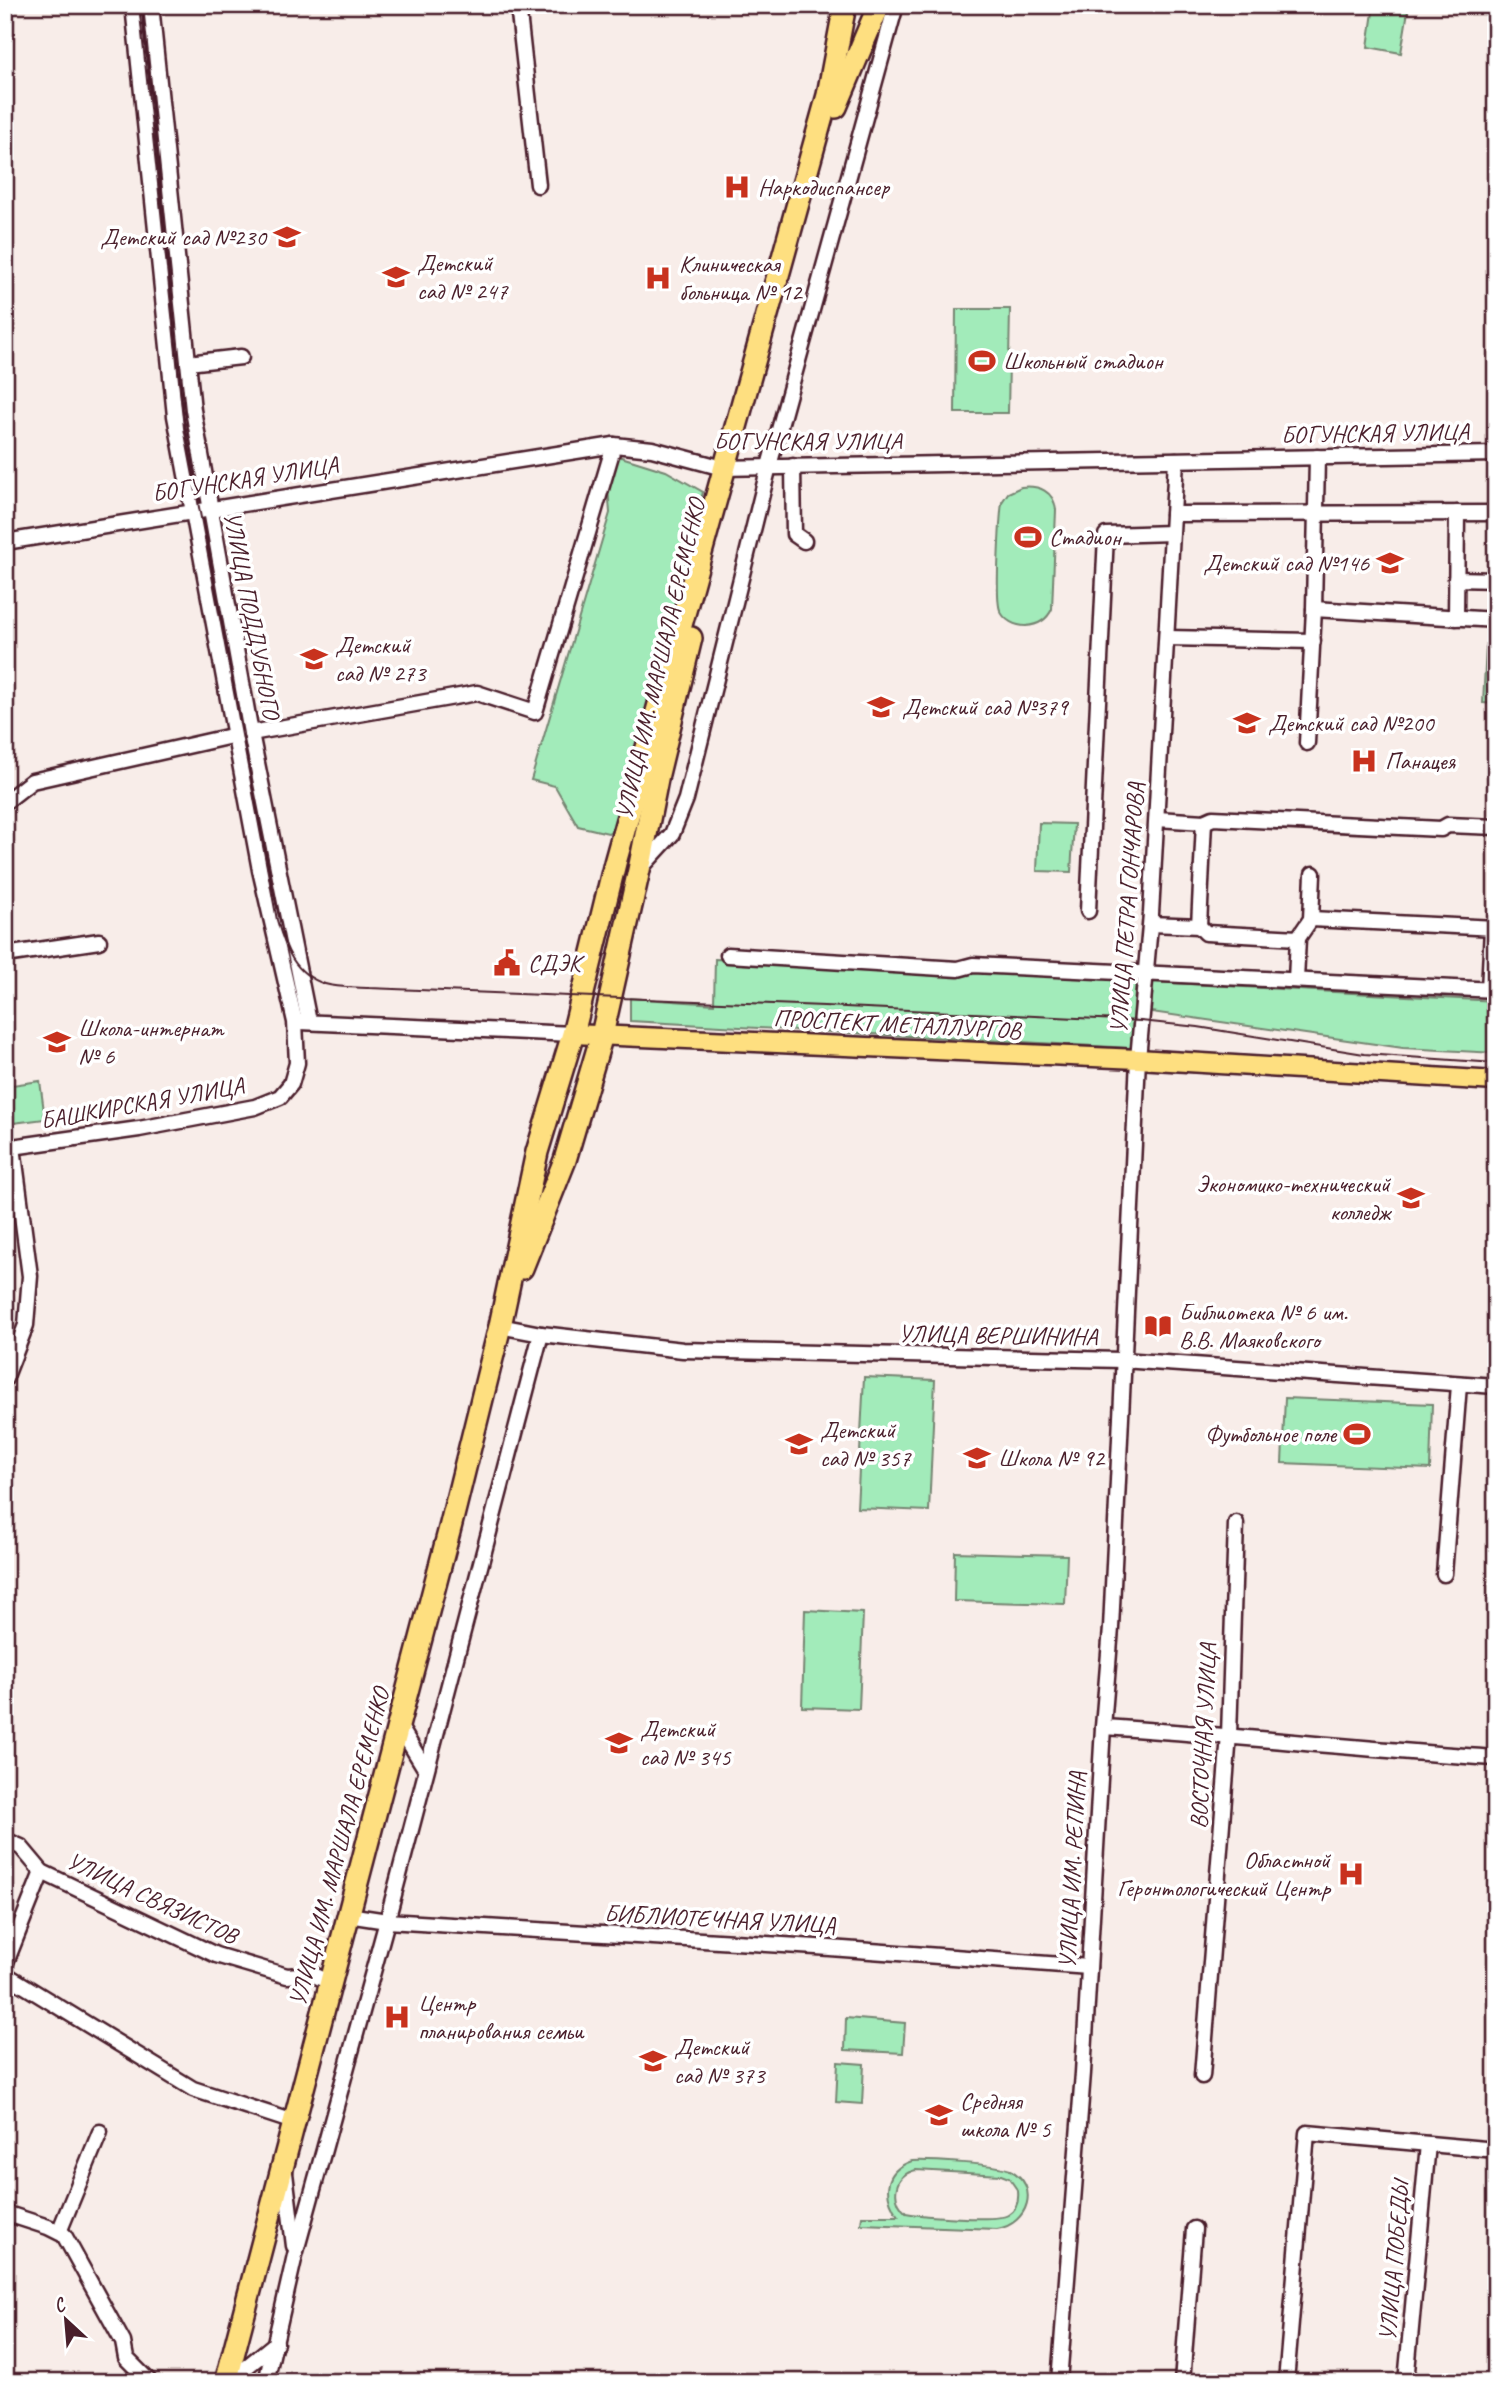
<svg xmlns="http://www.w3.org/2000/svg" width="1501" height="2387" font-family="Caveat,sans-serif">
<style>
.green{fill:#a2ebba;stroke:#768572;stroke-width:2;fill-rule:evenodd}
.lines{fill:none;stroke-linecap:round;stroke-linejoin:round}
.minor-casing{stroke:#4a1f2b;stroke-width:19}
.major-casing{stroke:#4a1f2b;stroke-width:23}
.highway-casing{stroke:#4a1f2b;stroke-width:26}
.minor{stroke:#fff;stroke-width:14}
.major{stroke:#fedf80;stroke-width:18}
.highway{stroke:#fedf80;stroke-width:21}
.tram{stroke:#4a1f2b;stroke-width:2}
.labels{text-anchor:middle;stroke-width:7;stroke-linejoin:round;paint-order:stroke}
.poi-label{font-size:24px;fill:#4a1f2b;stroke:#fff;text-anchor:start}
.street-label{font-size:24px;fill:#4a1f2b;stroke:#fff}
</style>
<rect width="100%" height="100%" fill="#f8ede9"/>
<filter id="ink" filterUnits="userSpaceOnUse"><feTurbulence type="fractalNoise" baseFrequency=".0143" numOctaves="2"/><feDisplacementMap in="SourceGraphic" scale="14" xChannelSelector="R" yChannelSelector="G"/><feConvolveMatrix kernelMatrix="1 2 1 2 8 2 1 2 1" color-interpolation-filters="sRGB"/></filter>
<g filter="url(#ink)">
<g class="green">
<polygon points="1374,5 1409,5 1401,53 1368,47"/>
<polygon points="956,309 1010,309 1008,413 955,413"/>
<polygon points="618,456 666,471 703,492 619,826 608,833 578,826 555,786 531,780 610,513 606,461"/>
<path d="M1021,487C1039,485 1054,491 1056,510L1052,609C1047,620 1039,625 1026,626C1016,626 1004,621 1000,610C995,598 1000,518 1002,502L1008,493Z"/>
<polygon points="1486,647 1496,648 1496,704 1483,703"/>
<polygon points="1039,823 1074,824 1071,872 1037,871"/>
<polygon points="715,959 1136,978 1131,1048 630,1021 630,998 714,1004"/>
<polygon points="1153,982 1496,1001 1496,1053 1403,1048 1151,1012"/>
<polygon points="40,1081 45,1119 5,1124 5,1086"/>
<polygon points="864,1377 935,1380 929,1511 857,1508"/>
<polygon points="1285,1398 1432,1404 1430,1469 1282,1463"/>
<polygon points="955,1552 1067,1555 1065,1604 954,1601"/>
<polygon points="805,1610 863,1613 859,1709 802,1707"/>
<polygon points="846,2018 905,2023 903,2053 845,2050"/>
<polygon points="838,2062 864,2064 862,2104 836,2102"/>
<path d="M912,2161C928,2160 997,2164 1010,2170C1041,2186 1028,2224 997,2229L861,2224L862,2216H898C883,2195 883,2171 912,2161ZM916,2170L1001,2175L1009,2178L1018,2191C1019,2201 1017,2210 1008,2215C997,2222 921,2216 906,2213C890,2198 894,2175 916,2170Z"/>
</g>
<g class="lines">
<g class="minor-casing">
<g id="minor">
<polyline points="151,5 193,410 251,733 309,1022"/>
<polyline points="518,5 538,185"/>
<polyline points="188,363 241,357"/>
<polyline points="793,466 794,534 804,541"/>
<polyline points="1173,514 1496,513"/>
<polyline points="5,542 614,445 652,449 723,468 1496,454"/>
<polyline points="1456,579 1496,580"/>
<polyline points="1314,609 1496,620"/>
<polyline points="1456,618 1457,513"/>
<polyline points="1167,638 1313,641"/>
<polyline points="251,733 477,693 535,712 614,445"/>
<polyline points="1307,743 1314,609 1317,457"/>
<polyline points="5,802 32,781 236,735"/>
<polyline points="1157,819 1204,822 1213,818 1441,829 1448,825 1496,827"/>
<polyline points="1204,822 1199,926 1206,933 1298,938"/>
<polyline points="640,869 672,834 686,799 769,466 896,5"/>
<polyline points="1088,911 1106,535 1172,533"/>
<polyline points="1311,919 1496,928"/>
<polyline points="1151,924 1199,926"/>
<polyline points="5,955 99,941"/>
<polyline points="728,955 958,969 973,965 1496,990"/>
<polyline points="1296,980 1298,938 1311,919 1313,874"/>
<polyline points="1489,990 1492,928"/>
<polyline points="300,1022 573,1034"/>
<polyline points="5,1148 139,1129 255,1107 280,1097 291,1084 297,1063 295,1022 260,870 175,416 133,5"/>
<polyline points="500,1326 541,1334 683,1350 1122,1360 1496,1386"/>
<polyline points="5,1379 26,1325 30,1276 13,1147"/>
<polyline points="1444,1574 1459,1385"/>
<polyline points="398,1724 426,1770"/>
<path d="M1103,1727C1234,1735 1365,1750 1496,1758"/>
<polyline points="5,1840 21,1847 42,1872 216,1955 287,1976 312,1974 331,1983"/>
<polyline points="348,1915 387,1921 816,1947 1089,1967"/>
<polyline points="5,1965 42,1872"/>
<polyline points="5,1974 193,2089 294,2122"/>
<polyline points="1202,2076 1229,1735 1236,1523"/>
<polyline points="285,2173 294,2246"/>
<polyline points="5,2213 48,2227 64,2235 123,2342 126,2358 150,2382"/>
<polyline points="59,2232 100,2132"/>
<polyline points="228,2382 276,2343"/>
<polyline points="266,2382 295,2255 387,1921 541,1334"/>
<polyline points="1059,2382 1083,2073 1103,1727 1111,1628 1138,1059 1151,914 1176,460"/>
<polyline points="1182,2382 1194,2229"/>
<polyline points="1286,2382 1307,2133 1496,2150"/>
<polyline points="1406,2382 1428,2144"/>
</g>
</g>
<g class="major-casing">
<polyline id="major" points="573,1034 1138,1059 1496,1081"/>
</g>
<g class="highway-casing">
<g id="highway">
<polyline points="836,107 879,5"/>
<polyline points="522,1268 565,1160 602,1035 639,870 658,774 691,638"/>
<polyline points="226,2382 451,1524 500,1326 537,1152 573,1034 615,863 828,95 845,5"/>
</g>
</g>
<use href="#minor" class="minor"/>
<use href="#major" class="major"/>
<use href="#highway" class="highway"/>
<path class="tram" d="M139,5L184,428L277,920C285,948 294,974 325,984C338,988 355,987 369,988L824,1006L1141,1021L1198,1027L1364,1054L1496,1063"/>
</g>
</g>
<defs>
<g id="hospital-bare" transform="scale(2.1)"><path d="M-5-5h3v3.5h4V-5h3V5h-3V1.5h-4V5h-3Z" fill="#c8321e" stroke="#fff" stroke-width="2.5" paint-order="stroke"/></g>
<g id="school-bare" transform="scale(2.1)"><path d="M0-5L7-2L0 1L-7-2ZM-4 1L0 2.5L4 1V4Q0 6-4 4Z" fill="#c8321e" stroke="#fff" stroke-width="2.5" paint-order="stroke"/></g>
<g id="stadium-bare" transform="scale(2.1)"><path d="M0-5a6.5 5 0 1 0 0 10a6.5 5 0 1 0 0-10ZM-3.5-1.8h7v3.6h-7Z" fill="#c8321e" stroke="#fff" stroke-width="2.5" paint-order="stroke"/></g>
<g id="civic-bare" transform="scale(2.1)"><path d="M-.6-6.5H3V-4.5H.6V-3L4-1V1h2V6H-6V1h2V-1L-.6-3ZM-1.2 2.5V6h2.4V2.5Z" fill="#c8321e" stroke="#fff" stroke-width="2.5" paint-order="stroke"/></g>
<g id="university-bare" transform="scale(2.1)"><path d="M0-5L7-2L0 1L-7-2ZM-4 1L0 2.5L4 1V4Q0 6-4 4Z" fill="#c8321e" stroke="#fff" stroke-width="2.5" paint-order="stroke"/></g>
<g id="library-bare" transform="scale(2.1)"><path d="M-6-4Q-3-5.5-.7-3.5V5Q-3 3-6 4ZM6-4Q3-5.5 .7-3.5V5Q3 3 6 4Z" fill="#c8321e" stroke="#fff" stroke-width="2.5" paint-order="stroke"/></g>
</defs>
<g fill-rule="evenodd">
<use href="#hospital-bare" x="737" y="187"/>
<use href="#school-bare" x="287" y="237"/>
<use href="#school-bare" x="396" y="277"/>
<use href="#hospital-bare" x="658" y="278"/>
<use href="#stadium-bare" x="982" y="361"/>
<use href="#stadium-bare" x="1028" y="537"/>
<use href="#school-bare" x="1390" y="563"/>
<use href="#school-bare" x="314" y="659"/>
<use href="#school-bare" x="881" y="707"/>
<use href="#school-bare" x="1247" y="723"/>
<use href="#hospital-bare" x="1364" y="761"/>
<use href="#civic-bare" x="507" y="963"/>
<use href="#school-bare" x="57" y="1042"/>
<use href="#university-bare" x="1411" y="1198"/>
<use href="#library-bare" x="1158" y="1326"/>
<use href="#stadium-bare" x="1357" y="1434"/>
<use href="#school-bare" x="799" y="1444"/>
<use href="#school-bare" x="977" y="1458"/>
<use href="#school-bare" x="619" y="1743"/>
<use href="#hospital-bare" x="1351" y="1874"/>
<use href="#hospital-bare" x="397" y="2017"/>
<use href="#school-bare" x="653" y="2061"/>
<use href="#school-bare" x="939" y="2115"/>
</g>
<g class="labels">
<g class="poi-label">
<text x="758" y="195">Наркодиспансер</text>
<text x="266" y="245" text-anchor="end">Детский сад №230</text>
<text x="417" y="271">Детский<tspan x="417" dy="28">сад № 247</tspan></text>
<text x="679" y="272">Клиническая<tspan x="679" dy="28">больница № 12</tspan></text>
<text x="1003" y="369">Школьный стадион</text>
<text x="1049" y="545">Стадион</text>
<text x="1369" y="571" text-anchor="end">Детский сад №146</text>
<text x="335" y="653">Детский<tspan x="335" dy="28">сад № 273</tspan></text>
<text x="902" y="715">Детский сад №379</text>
<text x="1268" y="731">Детский сад №200</text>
<text x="1385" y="769">Панацея</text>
<text x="528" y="971">СДЭК</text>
<text x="78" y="1036">Школа-интернат<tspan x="78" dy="28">№ 6</tspan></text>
<text x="1390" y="1192" text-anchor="end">Экономико-технический<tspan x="1390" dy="28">колледж</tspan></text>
<text x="1179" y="1320">Библиотека № 6 им.<tspan x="1179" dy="28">В.В. Маяковского</tspan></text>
<text x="820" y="1438">Детский<tspan x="820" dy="28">сад № 357</tspan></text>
<text x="1336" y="1442" text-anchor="end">Футбольное поле</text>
<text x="998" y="1466">Школа № 92</text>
<text x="640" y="1737">Детский<tspan x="640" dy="28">сад № 345</tspan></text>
<text x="1330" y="1868" text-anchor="end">Областной<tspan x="1330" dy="28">Геронтологический Центр</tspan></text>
<text x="418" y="2011">Центр<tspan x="418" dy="28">планирования семьи</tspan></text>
<text x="674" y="2055">Детский<tspan x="674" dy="28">сад № 373</tspan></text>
<text x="960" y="2109">Средняя<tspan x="960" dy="28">школа № 5</tspan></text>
</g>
<g class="street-label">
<text transform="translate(1375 433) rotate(-1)" y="8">БОГУНСКАЯ УЛИЦА</text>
<text x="808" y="449">БОГУНСКАЯ УЛИЦА</text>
<text transform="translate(245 479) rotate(-9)" y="8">БОГУНСКАЯ УЛИЦА</text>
<text transform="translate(252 615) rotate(79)" y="8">УЛИЦА ПОДДУБНОГО</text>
<text transform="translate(660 659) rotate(-77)" y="8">УЛИЦА ИМ. МАРШАЛА ЕРЕМЕНКО</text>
<text transform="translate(1127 908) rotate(-86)" y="8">УЛИЦА ПЕТРА ГОНЧАРОВА</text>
<text transform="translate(897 1024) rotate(3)" y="8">ПРОСПЕКТ МЕТАЛЛУРГОВ</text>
<text transform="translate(142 1103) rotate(-10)" y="8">БАШКИРСКАЯ УЛИЦА</text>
<text transform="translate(998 1335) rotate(1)" y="8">УЛИЦА ВЕРШИНИНА</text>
<text transform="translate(1203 1736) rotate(-87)" y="8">ВОСТОЧНАЯ УЛИЦА</text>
<text transform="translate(339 1847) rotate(-75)" y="8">УЛИЦА ИМ. МАРШАЛА ЕРЕМЕНКО</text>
<text transform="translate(1072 1870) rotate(-87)" y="8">УЛИЦА ИМ. РЕПИНА</text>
<text transform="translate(152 1898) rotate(25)" y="8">УЛИЦА СВЯЗИСТОВ</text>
<text transform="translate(720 1919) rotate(3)" y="8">БИБЛИОТЕЧНАЯ УЛИЦА</text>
<text transform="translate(1394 2261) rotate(-85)" y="8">УЛИЦА ПОБЕДЫ</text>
</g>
</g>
<rect width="1501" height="2387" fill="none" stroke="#fff" stroke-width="28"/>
<rect x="14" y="14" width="1473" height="2359" fill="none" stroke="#4a1f2b" stroke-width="2.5" filter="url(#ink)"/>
<g transform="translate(66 2320) rotate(334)" stroke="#ffffff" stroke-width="5" paint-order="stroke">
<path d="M0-5L12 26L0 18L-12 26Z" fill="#4a1f2b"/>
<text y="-10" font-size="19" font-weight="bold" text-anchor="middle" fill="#4a1f2b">С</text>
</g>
</svg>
